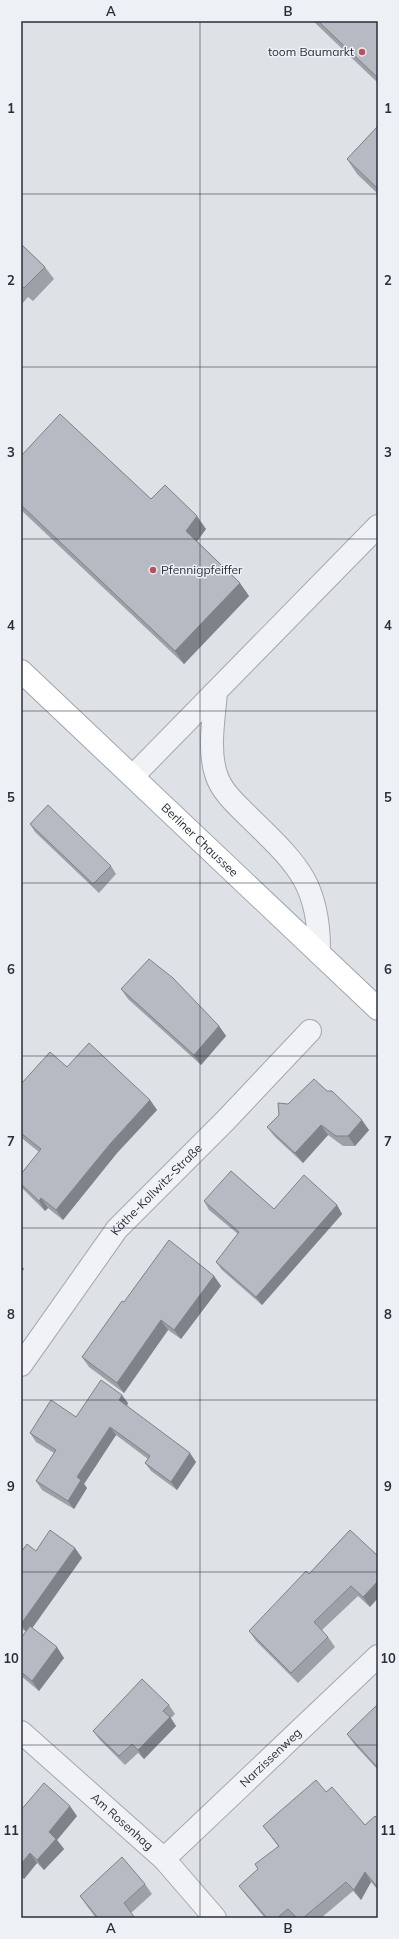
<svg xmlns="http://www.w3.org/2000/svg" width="399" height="1939" font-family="Mulish,sans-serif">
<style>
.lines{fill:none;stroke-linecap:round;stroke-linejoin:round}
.street-casing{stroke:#a4a8af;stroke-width:24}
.primary-casing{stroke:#9fa5b0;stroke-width:24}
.street{stroke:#f0f2f5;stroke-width:22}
.primary{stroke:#fff;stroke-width:22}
.wall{fill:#9da0a7}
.shaded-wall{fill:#7f8288}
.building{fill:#b6bac2;stroke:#7f8288}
.grid{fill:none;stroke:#292f3b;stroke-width:1;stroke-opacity:0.55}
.poi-dot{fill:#bf4f59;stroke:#edf0f4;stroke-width:1.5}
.labels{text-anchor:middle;stroke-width:3;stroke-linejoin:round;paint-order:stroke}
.poi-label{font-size:12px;fill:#292f3b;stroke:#edf0f4;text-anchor:end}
.street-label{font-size:12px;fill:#292f3b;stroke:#edf0f4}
.neatline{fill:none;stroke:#292f3b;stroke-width:1.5}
.grid-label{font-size:13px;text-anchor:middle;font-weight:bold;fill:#292f3b}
</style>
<rect width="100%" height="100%" fill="#dee1e6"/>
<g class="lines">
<g class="street-casing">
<g id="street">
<path d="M216,692C214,718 208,749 216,774C221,791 236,804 249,817C296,863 320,883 319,953"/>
<polyline points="133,776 378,526"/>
<path id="s1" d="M21,1365L117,1229L225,1121L310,1031"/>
<path id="s2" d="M21,1732L164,1859L215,1918"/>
<path id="s3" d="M164,1859L378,1656"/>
</g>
</g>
<g class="primary-casing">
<g id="primary">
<path id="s4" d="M21,671L378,1009"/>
</g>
</g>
<use href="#street" class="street"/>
<use href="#primary" class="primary"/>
</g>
<g class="wall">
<polygon points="313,21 378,21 378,83"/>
<polygon points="378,126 378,194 357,174 347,159"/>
<polygon points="21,244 45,267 54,279 33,301 28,297 21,305"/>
<polygon points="21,456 151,499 206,529 197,541 249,596 184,664 21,510"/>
<polygon points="30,824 111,866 116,874 99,893 35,832"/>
<polygon points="121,989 219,1026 226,1036 201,1065 128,999"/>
<polygon points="67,1067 150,1100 157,1110 117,1153 63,1220 48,1208 45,1211 23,1189 21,1186 21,1174 39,1152 24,1140 21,1136 21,1084"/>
<polygon points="327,1091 369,1130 355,1146 343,1146 328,1135 303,1163 275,1137 267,1127 279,1115 288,1104"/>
<polygon points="204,1201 274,1209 337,1205 342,1214 262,1305 222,1270 216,1262 238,1234 209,1210"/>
<polygon points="214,1276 221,1286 181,1339 168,1330 124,1393 89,1367 82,1357 124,1302"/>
<polygon points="128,1403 127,1406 196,1462 177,1490 151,1471 145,1463 148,1459 116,1435 84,1484 87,1488 74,1509 42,1490 36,1481 54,1453 36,1442 30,1433 76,1417"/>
<polygon points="350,1530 370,1607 358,1596 322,1630 328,1637 335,1647 298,1683 256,1641 249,1631 309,1574"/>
<polygon points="75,1548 82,1558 32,1628 64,1658 39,1691 21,1676 21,1638 26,1632 21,1628 21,1552"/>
<polygon points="169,1705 175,1714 171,1718 176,1726 144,1759 138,1753 125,1765 100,1740 93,1731"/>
<polygon points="378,1706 378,1770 354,1744 347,1734"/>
<polygon points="326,1792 365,1825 378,1820 378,1890 371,1882 361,1900 353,1891 321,1918 265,1918 246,1895 239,1886 258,1869 278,1846 263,1826"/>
<polygon points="21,1810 77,1816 57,1840 64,1849 44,1870 37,1863 24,1879 21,1876"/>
<polygon points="145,1884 152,1894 131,1913 135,1918 96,1918 87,1906 80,1896"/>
</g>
<g class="shaded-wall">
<polygon points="197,516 206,529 195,544 186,531"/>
<polygon points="240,583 249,596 184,664 175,651"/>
<polygon points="219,1026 226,1036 201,1065 194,1055"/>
<polygon points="150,1100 157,1110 117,1153 63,1220 56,1210 110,1144"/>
<polygon points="362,1120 369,1130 355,1146 348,1136"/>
<polygon points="321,1125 328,1135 303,1163 295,1153"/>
<polygon points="41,1198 48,1208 45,1211 39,1201"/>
<polygon points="337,1205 342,1214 262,1305 256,1297"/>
<polygon points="21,1265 24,1269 21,1273"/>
<polygon points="214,1276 221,1286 181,1339 174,1330"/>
<polygon points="161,1320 168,1330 124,1393 117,1383"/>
<polygon points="122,1395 128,1403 125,1409 119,1400"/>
<polygon points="110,1427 116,1435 84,1484 87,1488 74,1509 68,1501 77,1477"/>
<polygon points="190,1453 196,1462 177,1490 171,1482"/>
<polygon points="75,1548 82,1558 28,1634 21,1624"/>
<polygon points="378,1581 378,1598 370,1607 363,1597"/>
<polygon points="57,1647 64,1658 39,1691 32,1681"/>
<polygon points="170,1717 176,1726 144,1759 138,1750"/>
<polygon points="70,1806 77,1816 57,1840 64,1849 44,1870 37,1860 49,1832"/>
<polygon points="30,1853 37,1863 24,1879 21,1874 21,1864"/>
<polygon points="365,1872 371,1882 361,1900 354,1890"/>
</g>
<g class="building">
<polygon points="318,21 378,21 378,78"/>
<polygon points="378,126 378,189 347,159"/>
<polygon points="21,244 45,267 24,288 21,286"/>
<polygon points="60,414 151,499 165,485 197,516 186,531 240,583 175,651 21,505 21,456"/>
<polygon points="48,805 111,866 93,884 30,824"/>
<polygon points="149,959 173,978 219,1026 194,1055 121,989"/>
<polygon points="89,1043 150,1100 110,1144 56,1210 41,1198 39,1201 21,1184 21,1174 41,1149 21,1133 21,1084 50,1052 67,1067"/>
<polygon points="314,1079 327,1091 332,1091 362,1120 348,1136 336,1136 321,1125 295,1153 267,1127 279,1115 278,1103 288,1104"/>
<polygon points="231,1171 274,1209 304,1175 337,1205 256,1297 216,1262 239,1232 204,1201"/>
<polygon points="169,1240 214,1276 174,1330 161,1320 117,1383 82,1357 122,1301 124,1302"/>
<polygon points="101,1380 122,1395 119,1400 190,1453 171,1482 145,1463 150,1456 110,1427 77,1477 81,1480 68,1501 36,1481 56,1450 30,1433 51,1400 76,1417"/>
<polygon points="50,1530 75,1548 21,1624 21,1552 27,1544 36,1551"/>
<polygon points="350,1530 378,1556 378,1581 363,1597 351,1586 314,1622 328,1637 291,1673 249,1631 306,1571 309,1574"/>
<polygon points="30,1626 57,1647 32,1681 21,1672 21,1638"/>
<polygon points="142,1679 169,1705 163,1711 170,1717 138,1750 132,1744 119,1756 93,1731"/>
<polygon points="377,1705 378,1706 378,1768 347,1734"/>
<polygon points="316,1780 326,1792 332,1787 365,1825 375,1816 378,1820 378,1888 365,1872 354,1890 346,1882 303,1918 297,1918 288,1909 277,1918 267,1918 239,1886 258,1869 255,1864 279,1846 263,1826"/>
<polygon points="44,1783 70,1806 49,1832 56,1839 37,1860 30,1853 21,1864 21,1810"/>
<polygon points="122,1857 145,1884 124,1903 135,1918 98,1918 80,1896"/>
</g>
<path class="grid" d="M200,21V1918M21,194H378M21,367H378M21,539H378M21,711H378M21,883H378M21,1056H378M21,1228H378M21,1400H378M21,1572H378M21,1745H378"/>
<g class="poi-dot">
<circle cx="362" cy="52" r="4"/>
<circle cx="153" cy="570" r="4"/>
</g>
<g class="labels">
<g class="poi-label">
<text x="354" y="56">toom Baumarkt</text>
<text x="161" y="574" text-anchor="start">Pfennigpfeiffer</text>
</g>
<g class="street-label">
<text dy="4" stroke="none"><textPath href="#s4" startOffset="246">Berliner Chaussee</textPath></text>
<text dy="4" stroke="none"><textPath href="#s1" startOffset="222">Käthe-Kollwitz-Straße</textPath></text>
<text dy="4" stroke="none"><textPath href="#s3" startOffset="147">Narzissenweg</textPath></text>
<text dy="4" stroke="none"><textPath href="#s2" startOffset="135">Am Rosenhag</textPath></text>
</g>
</g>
<rect width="399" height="1939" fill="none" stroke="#edf0f4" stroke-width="44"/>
<rect x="22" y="22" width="355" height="1895" class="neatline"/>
<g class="grid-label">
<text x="111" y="16">A</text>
<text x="288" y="16">B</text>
<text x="11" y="113">1</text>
<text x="388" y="113">1</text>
<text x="11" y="285">2</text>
<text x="388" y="285">2</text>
<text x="11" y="457">3</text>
<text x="388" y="457">3</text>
<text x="11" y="630">4</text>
<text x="388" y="630">4</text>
<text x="11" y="802">5</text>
<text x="388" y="802">5</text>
<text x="11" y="974">6</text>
<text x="388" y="974">6</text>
<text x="11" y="1146">7</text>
<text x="388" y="1146">7</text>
<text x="11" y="1319">8</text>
<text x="388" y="1319">8</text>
<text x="11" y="1491">9</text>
<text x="388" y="1491">9</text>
<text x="11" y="1663">10</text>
<text x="388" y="1663">10</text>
<text x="11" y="1835">11</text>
<text x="388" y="1835">11</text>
<text x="111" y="1933">A</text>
<text x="288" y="1933">B</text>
</g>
</svg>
